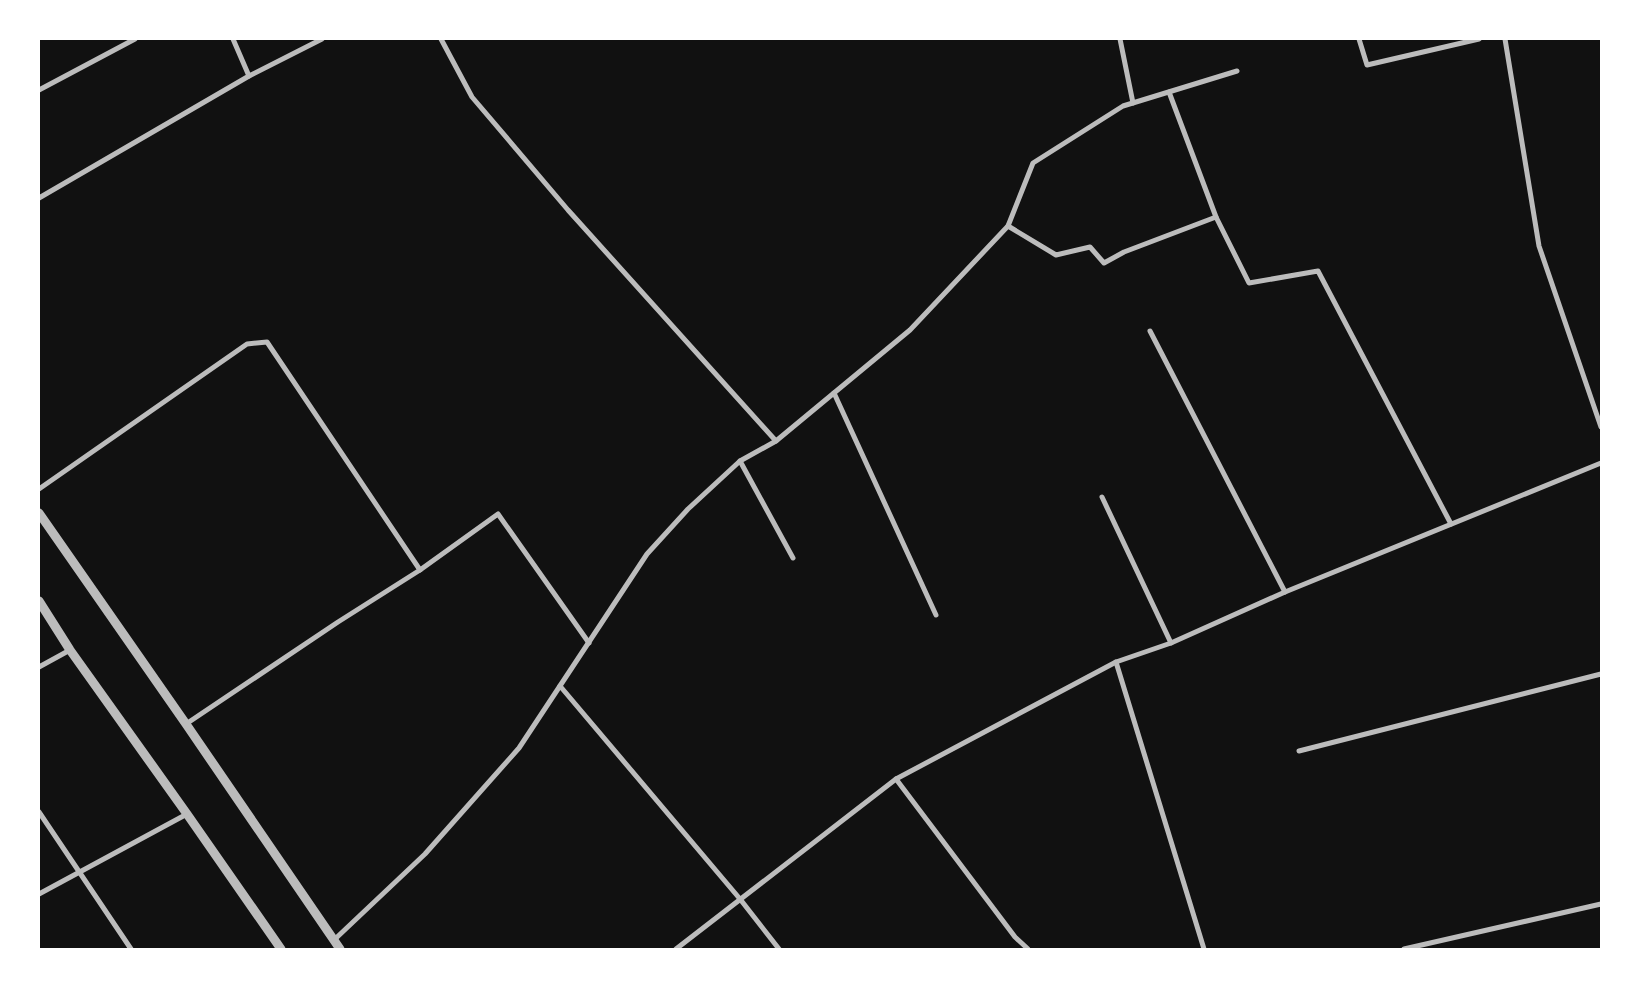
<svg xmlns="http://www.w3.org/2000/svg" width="1640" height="988" font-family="Ubuntu,sans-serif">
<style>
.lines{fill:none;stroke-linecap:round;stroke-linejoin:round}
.minor{stroke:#bcbcbc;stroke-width:5}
.tertiary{stroke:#bcbcbc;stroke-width:9}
</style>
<rect width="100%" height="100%" fill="#111"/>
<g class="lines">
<g class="minor">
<polyline points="233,39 249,76"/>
<polyline points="441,39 472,97 568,210 776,441"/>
<polyline points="1120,39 1133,103"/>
<polyline points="1359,39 1367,65 1479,39"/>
<polyline points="1505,39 1539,246 1601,427"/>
<polyline points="39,90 135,39"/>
<polyline points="1169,92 1216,217 1249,283 1318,271 1451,524"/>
<polyline points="39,198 249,76 322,39"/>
<polyline points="1008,226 1056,255 1090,247 1104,263 1124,252 1216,217"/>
<polyline points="1150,331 1285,592"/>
<polyline points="834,393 936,615"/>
<polyline points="740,461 793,558"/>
<polyline points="39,489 247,344 267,342 420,570"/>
<polyline points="1102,497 1171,643"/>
<polyline points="1116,662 1204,949"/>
<polyline points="39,667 70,650"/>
<polyline points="560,686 740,899 779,949"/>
<polyline points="186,724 338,622 420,570 498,514 589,643"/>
<polyline points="1299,751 1601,674"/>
<polyline points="896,779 1015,937 1028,949"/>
<polyline points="39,812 131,949"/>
<polyline points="39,894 187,814"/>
<polyline points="334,940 425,854 519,748 647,554 688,509 740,461 776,441 910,330 1008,226 1033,163 1123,106 1237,71"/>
<polyline points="676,949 896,779 1116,662 1171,643 1285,592 1601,463"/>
<polyline points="1404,949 1601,904"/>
</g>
<g class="tertiary">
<polyline points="39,513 186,724 340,949"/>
<polyline points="39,601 70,650 187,814 281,949"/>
</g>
</g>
<rect width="1640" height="988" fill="none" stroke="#ffffff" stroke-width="80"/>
</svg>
